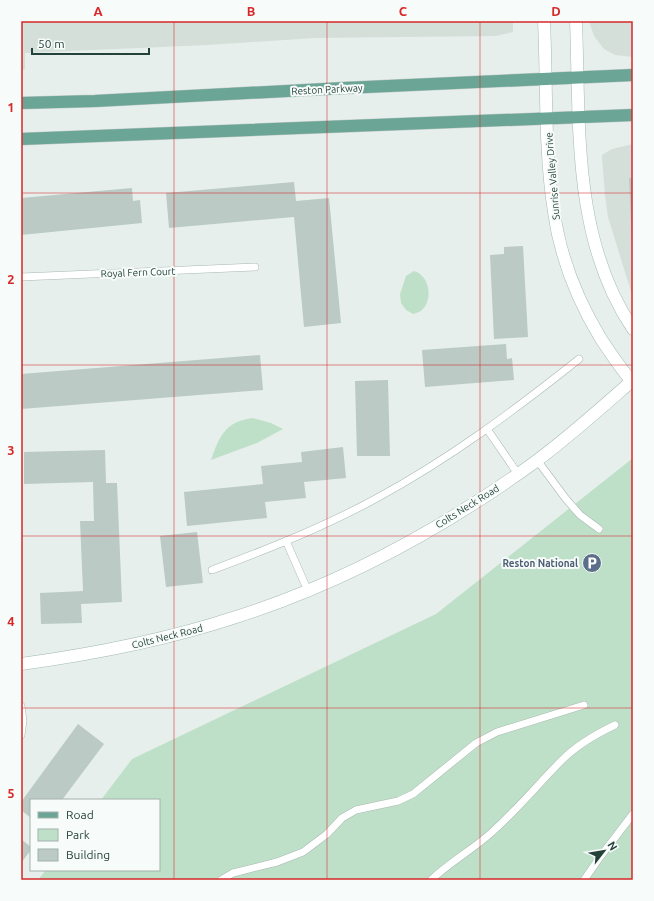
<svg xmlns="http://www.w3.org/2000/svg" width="654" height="901" font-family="Ubuntu,sans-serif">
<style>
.built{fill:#d4dfda}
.green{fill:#bfe0c8}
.building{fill:#bbcac4}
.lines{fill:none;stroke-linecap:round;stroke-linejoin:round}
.lane-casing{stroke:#a8b8b2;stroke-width:8}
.secondary-casing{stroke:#a4bbb3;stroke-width:13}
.primary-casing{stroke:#c2cac8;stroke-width:13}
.lane{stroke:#fff;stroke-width:7}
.secondary{stroke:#fff;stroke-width:12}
.primary{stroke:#6aa596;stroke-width:12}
.grid{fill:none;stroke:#d62828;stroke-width:1;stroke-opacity:0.55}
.labels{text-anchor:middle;stroke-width:4;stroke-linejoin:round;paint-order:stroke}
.street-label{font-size:10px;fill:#24423a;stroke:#f7fbf9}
.service-label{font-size:10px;font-weight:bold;fill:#4e5e75;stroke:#f7fbf9;text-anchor:end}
.neatline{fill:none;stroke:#d62828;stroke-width:1.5}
.grid-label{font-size:13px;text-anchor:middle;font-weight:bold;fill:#d62828}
</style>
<rect width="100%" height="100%" fill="#e6efeb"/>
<g class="built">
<polygon points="21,21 513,21 513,32 496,36 315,38 207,45 25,53 25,69 21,71"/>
<polygon points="589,21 633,21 633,57 615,55 604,49 594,36"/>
<polygon points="633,144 633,298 608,217 605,195 602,158 602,155 612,149"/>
</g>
<g class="green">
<path d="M414,271C429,275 434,299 422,310C420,312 416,313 413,314L406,310L401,303L400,294L406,276Z"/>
<path d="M253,418L271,423L283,429L257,443L211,460C219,436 226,421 253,418Z"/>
<polygon points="633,458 633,880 38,880 46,870 159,870 159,800 101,800 132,759 436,614"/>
</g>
<g class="building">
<polygon points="629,178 633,178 633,246 632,246"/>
<polygon points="294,182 296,201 329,198 341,323 304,327 294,217 169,228 166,193"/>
<polygon points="132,188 133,201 140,200 142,223 21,235 21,198"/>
<polygon points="523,246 528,337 494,339 490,255 504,254 504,247"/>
<polygon points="506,344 507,359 512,358 514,380 425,387 422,350"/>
<polygon points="260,355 263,390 21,409 21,374"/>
<polygon points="388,380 390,456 357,456 355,381"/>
<polygon points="343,447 346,478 304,482 306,498 265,502 267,518 187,526 184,492 263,484 261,466 302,462 301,452"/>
<polygon points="105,450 106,483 117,483 122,602 81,604 82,623 41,624 40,593 83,591 80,521 94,521 93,482 24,484 24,452"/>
<polygon points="197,532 203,583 166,587 160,536"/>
<polygon points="78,724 104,744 62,800 31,800 31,818 21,810 21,802"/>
<polygon points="21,839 31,847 31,850 21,863"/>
</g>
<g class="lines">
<g class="lane-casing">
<g id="lane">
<polyline points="21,277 255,267"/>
<polyline points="487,429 518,474"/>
<polyline points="537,460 566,499 580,515 599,529"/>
<polyline points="286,541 308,591"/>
<path d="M212,570C268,549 324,527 377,498C449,459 515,410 579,359"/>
<polyline points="21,706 23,721 21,735"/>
<polyline points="221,880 233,873 277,862 303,852 327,834 342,818 356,810 398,801 413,794 476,743 497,732 584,705"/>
<path d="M431,880C450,862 472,850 491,833C517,810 538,784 562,760C577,745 596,734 615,725"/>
<polyline points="584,880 600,857 633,814"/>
</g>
</g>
<g class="secondary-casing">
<g id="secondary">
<path d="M544,21C547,84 544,149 554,212C560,256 578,301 601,339C611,354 621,369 633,383"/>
<path d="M576,21C580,125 572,239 633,329"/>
<path d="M21,664C94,654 166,640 236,617C343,583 445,527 535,462C569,437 601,408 633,380"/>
</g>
</g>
<g class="primary-casing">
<g id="primary">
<polyline points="21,103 95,101 344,88 633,75"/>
<polyline points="21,139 633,115"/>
</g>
</g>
<use href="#lane" class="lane"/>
<use href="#secondary" class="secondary"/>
<use href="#primary" class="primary"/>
</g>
<path class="grid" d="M174,21V880M327,21V880M480,21V880M21,193H633M21,365H633M21,536H633M21,708H633"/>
<defs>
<g id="parking-disc" transform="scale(1)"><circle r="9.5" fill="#5c6f8a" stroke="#f7fbf9"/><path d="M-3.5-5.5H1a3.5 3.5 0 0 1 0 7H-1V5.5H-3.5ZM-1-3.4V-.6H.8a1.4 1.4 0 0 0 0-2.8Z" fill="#fff"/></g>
</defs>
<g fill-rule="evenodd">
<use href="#parking-disc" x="592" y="563"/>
</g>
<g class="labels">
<g class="street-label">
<text transform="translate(327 89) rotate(-3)" y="4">Reston Parkway</text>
<text transform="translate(552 176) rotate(-95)" y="4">Sunrise Valley Drive</text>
<text transform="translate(138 272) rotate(-2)" y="4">Royal Fern Court</text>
<text transform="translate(467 506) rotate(-32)" y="4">Colts Neck Road</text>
<text transform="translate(167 636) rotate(-14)" y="4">Colts Neck Road</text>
</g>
<g class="service-label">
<text x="578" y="567">Reston National</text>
</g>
</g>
<rect width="654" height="901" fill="none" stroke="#f7fbf9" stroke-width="44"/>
<rect x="30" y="799" width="130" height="72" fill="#f7fbf9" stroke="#a3b1ad"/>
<rect x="38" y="812" width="20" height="6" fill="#6aa596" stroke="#a3b1ad"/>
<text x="66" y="819" font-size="12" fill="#24423a">Road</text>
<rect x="38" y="829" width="20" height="12" fill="#bfe0c8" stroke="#a3b1ad"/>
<text x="66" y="839" font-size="12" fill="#24423a">Park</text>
<rect x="38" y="849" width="20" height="12" fill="#bbcac4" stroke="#a3b1ad"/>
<text x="66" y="859" font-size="12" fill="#24423a">Building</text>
<g transform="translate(604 851) rotate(59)" stroke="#f7fbf9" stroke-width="3" paint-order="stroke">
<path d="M0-3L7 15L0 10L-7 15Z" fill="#24423a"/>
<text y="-6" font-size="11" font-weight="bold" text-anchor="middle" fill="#24423a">N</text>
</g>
<path d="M32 48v6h117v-6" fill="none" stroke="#24423a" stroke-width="2"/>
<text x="38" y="48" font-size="12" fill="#24423a" stroke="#f7fbf9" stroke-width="3" paint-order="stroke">50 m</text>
<rect x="22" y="22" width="610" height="857" class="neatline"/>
<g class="grid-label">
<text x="98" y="16">A</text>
<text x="251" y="16">B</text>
<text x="403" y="16">C</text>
<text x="556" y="16">D</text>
<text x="11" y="112">1</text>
<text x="11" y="284">2</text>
<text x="11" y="455">3</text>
<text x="11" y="626">4</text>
<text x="11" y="798">5</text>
</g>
</svg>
